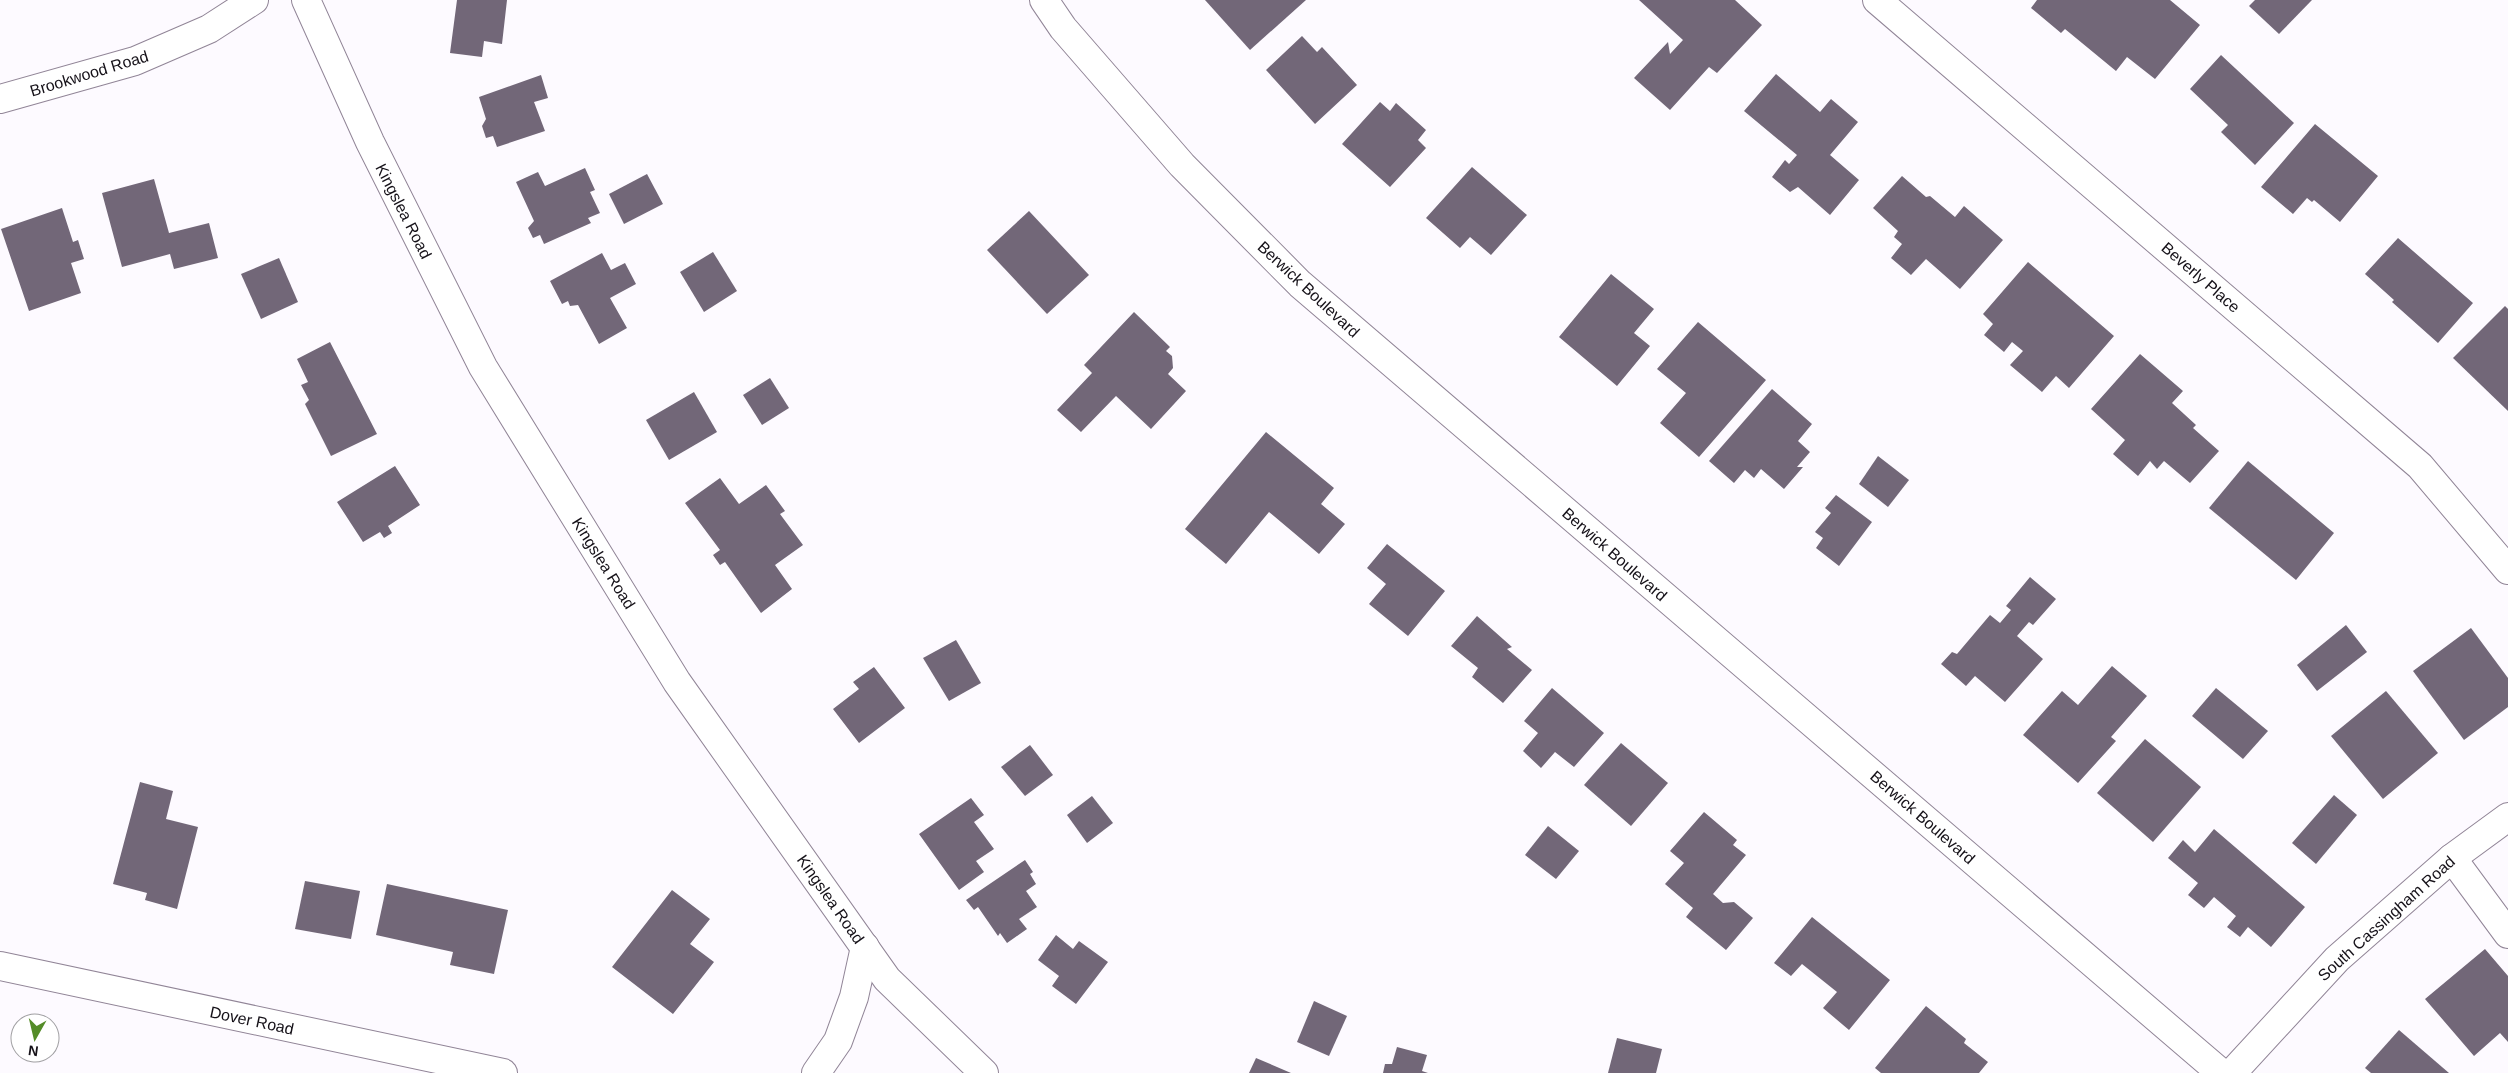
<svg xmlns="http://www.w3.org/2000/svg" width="2508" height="1073" font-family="Helvetica,sans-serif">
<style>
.building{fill:#726778}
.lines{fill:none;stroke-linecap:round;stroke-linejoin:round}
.minor-casing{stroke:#918597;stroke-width:30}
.minor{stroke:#fff;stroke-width:28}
.labels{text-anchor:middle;stroke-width:4;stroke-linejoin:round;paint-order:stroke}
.street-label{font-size:16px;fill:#151118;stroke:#fff}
</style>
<rect width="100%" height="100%" fill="#fdfaff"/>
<g class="building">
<polygon points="457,0 507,0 502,44 484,41 482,57 450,53"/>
<polygon points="1205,0 1306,0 1250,50"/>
<polygon points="1639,0 1735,0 1762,25 1717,73 1709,67 1670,110 1634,78 1668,42 1670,54 1683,40"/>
<polygon points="2037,0 2170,0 2200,25 2155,79 2127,57 2116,71 2065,29 2061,33 2031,8"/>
<polygon points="2255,0 2312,0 2279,34 2249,6"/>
<polygon points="1302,36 1317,52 1322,47 1357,85 1315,124 1266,70"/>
<polygon points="2221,55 2294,123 2255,165 2221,132 2228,125 2190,89"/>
<polygon points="1776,74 1820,112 1831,99 1858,122 1830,155 1859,180 1830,215 1798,187 1790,192 1772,177 1785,160 1789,164 1797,155 1744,111"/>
<polygon points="541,75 548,98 534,102 545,131 497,147 493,136 486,138 482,126 486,119 479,97"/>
<polygon points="1380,102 1390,111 1396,103 1426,130 1418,140 1426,148 1390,187 1342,144"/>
<polygon points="2315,124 2378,176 2340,222 2314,200 2312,202 2307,198 2293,214 2261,187"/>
<polygon points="1472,167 1527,215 1491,255 1470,237 1460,248 1426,218"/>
<polygon points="585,168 595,190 590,192 600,213 588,218 591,223 544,244 540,235 533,238 528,228 534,221 516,182 538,172 545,186"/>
<polygon points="647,174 663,204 624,224 609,194"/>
<polygon points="1902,176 1926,197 1930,196 1955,217 1964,206 2003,240 1960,289 1926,259 1911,275 1891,258 1902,244 1894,237 1898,231 1873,208"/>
<polygon points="154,179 169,233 209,223 218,258 174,269 170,254 122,267 102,193"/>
<polygon points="62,208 73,242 78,240 84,259 71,263 81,293 29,311 1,229"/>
<polygon points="1029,211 1089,275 1047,314 987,250"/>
<polygon points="2398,238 2473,303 2438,343 2392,302 2394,300 2365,274"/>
<polygon points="713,252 737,291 704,312 680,272"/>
<polygon points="602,253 611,270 625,263 636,284 610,298 627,328 599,344 578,305 570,306 568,301 562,304 550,281"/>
<polygon points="279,258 298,302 261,319 241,274"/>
<polygon points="2028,262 2114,336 2069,388 2056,376 2042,392 2010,365 2023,351 2012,342 2004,352 1984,335 1993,324 1983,314"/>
<polygon points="1611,274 1654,309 1634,333 1650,346 1617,386 1559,337"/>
<polygon points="2505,306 2508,309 2508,411 2453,358"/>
<polygon points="1134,312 1170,347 1166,351 1172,356 1173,368 1168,374 1186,391 1151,429 1116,396 1081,432 1057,410 1092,373 1084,365"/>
<polygon points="1698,322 1766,380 1699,457 1660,423 1686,393 1657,369"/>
<polygon points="330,342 377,434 331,456 305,404 309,400 301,385 308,382 297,359"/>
<polygon points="2140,354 2183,391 2172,403 2196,425 2193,428 2219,451 2190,483 2164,461 2157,469 2150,461 2138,476 2113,454 2125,440 2091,409"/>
<polygon points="770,378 789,408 762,425 743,395"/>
<polygon points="1772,389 1812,424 1798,441 1810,452 1797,467 1803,467 1784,489 1761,469 1754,478 1745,470 1734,483 1709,461"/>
<polygon points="694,392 717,432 669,460 646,420"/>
<polygon points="1266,432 1334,488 1321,504 1345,524 1319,554 1269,512 1226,564 1185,529"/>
<polygon points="1878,456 1909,480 1888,507 1859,484"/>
<polygon points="2248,461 2334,533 2296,580 2209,508"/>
<polygon points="395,466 420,505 388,526 392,533 384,538 380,532 363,542 337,502"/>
<polygon points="720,478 739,504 766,485 785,511 780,514 803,545 775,565 792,589 761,613 725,562 720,565 713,555 720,550 685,503"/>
<polygon points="1836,495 1872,522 1839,566 1816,548 1823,538 1815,532 1831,513 1825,508"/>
<polygon points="1387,544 1445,591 1408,636 1369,604 1386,584 1367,568"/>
<polygon points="2030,577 2056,599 2033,625 2029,622 2017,636 2043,659 2005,702 1975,676 1966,686 1941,664 1952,652 1957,654 1990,615 2000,623 2011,610 2006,606"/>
<polygon points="1477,616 1512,647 1507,649 1532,670 1503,703 1472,677 1478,668 1451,646"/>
<polygon points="2346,625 2367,652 2317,691 2297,665"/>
<polygon points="2471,628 2508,678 2508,707 2464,740 2413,671"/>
<polygon points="956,640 981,683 949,701 923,658"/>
<polygon points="2112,666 2147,696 2111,737 2116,741 2078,783 2023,735 2062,691 2078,705"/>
<polygon points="874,667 905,708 859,743 833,709 859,689 853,682"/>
<polygon points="1552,688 1604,733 1574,767 1555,752 1541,768 1523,751 1538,733 1524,721"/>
<polygon points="2216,688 2268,731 2243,759 2192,716"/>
<polygon points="2386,691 2438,753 2383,799 2331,736"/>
<polygon points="2145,739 2201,787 2153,842 2097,793"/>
<polygon points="1621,743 1668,783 1631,826 1584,785"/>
<polygon points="1030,745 1053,775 1025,796 1001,767"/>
<polygon points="140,782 173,791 166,819 198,827 177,909 145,900 147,893 113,884"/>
<polygon points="2334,795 2357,815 2316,864 2292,843"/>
<polygon points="1092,796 1113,823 1087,843 1067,815"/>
<polygon points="971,798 984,815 974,822 994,849 976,861 984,872 959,890 919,834"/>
<polygon points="1704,812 1737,840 1733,845 1746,855 1713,894 1723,903 1734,902 1753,918 1726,950 1686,917 1693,908 1665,884 1684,863 1670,851"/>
<polygon points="1548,826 1579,851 1556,879 1525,855"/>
<polygon points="2214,829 2305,907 2271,947 2248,927 2240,937 2227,927 2236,916 2214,897 2204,908 2188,895 2198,883 2168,858 2183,840 2195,852"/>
<polygon points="1025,860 1033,872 1030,874 1036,884 1026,891 1037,907 1019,919 1027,929 1007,943 1000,933 998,936 978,907 974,910 966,900"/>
<polygon points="305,881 360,891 351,939 295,929"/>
<polygon points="387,884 508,910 494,974 450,965 453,952 376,935"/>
<polygon points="672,890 710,919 690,944 714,962 673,1014 612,967"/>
<polygon points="1812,917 1890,980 1849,1030 1823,1008 1837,992 1802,964 1791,976 1774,963"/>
<polygon points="1056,935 1073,949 1079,941 1108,962 1076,1004 1052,986 1059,976 1038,960"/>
<polygon points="2485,949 2508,976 2508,1042 2500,1033 2474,1056 2425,999"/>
<polygon points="1314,1001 1347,1016 1329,1056 1297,1042"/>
<polygon points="1926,1006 1966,1039 1964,1043 1988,1062 1979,1073 1881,1073 1875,1068"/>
<polygon points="2399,1030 2449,1073 2371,1073 2365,1068"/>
<polygon points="1617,1038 1662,1049 1656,1073 1608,1073"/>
<polygon points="1397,1047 1427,1055 1422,1071 1428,1073 1383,1073 1385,1064 1392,1064"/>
<polygon points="1256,1058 1291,1073 1249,1073"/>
</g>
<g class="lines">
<g class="minor-casing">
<g id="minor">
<polyline points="306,0 370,142 483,367 677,682 887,979 984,1073"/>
<polyline points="1044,0 1063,28 1182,165 1300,284 2221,1073"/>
<polyline points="1877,0 2420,466 2508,570"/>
<polyline points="0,99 135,61 209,29 254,0"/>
<polyline points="2452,858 2508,934"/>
<polyline points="0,966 503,1073"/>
<polyline points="816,1073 838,1041 854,997 865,947"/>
<polyline points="2232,1073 2337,959 2452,858 2508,817"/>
</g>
</g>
<use href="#minor" class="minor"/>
</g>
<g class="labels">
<g class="street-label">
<text transform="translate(89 73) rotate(-17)" y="6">Brookwood Road</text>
<text transform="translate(404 211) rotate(63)" y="6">Kingslea Road</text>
<text transform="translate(2201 277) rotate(41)" y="6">Beverly Place</text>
<text transform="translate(1309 289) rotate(43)" y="6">Berwick Boulevard</text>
<text transform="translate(1615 554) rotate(41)" y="6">Berwick Boulevard</text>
<text transform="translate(604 563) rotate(58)" y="6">Kingslea Road</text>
<text transform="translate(1923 817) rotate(41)" y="6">Berwick Boulevard</text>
<text transform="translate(831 899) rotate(55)" y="6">Kingslea Road</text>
<text transform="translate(2386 918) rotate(-42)" y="6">South Cassingham Road</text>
<text transform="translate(252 1020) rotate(12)" y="6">Dover Road</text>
</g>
</g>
<g transform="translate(35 1038) rotate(188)"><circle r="24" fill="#ffffff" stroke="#a1a0a3"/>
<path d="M0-4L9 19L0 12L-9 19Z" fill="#548c28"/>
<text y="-8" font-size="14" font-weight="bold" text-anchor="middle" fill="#151118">N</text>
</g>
</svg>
